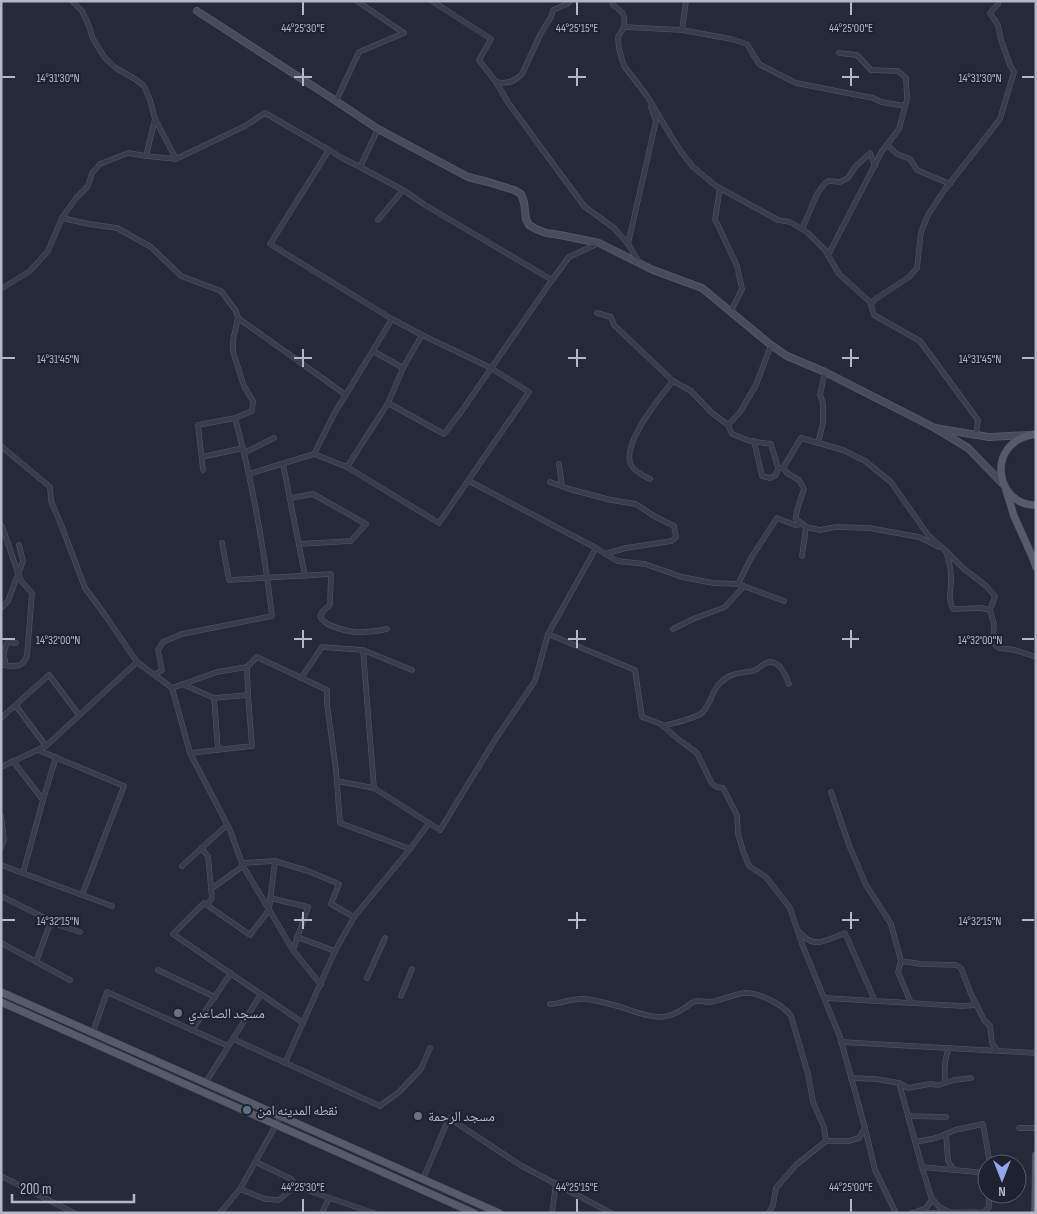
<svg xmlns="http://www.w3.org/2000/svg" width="1037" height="1214" font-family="'Sofia Sans Condensed','Noto Naskh Arabic',sans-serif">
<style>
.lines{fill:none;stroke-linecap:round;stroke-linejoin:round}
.street-casing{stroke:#545764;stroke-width:5.5}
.secondary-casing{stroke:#545764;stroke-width:8}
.primary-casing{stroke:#424652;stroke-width:8}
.street{stroke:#393d49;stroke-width:4.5}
.secondary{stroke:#474b5c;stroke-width:6}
.primary{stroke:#575b69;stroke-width:7}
.ticks{fill:none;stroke:#b4b7c5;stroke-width:2}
.worship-dot{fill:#6b7280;stroke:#1e222e;stroke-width:2}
.service-dot{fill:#5c6f8a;stroke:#1e222e;stroke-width:2}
.labels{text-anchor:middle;stroke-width:4;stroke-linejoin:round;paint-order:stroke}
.poi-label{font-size:14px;fill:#b4b7c5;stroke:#1e222e;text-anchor:start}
.ticks-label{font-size:12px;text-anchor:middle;fill:#b4b7c5;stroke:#1e222e;stroke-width:4;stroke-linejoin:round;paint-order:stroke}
</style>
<rect width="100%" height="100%" fill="#252a38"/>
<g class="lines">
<g class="street-casing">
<g id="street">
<polyline points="72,1 82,11 89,26 93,39 105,58 116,68 135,79 144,86 150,100 155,119 146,156"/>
<polyline points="432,1 491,39 479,60 496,82 509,104 584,206 614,228 628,244 639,262"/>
<path d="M612,1L613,5C623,12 626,14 624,27"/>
<polyline points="682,30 686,1"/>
<path d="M496,82C507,84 514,82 522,74L541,33L551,17L553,10L567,4L570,1"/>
<polyline points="336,101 359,52 404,33 357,1"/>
<polyline points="905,106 881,102 873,98 796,83 759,64 747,44 731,39 682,30 624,27 618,37 619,49 624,66 647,96 671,136 682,153 693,167 716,186 778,220 790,222 807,232 825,250 839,274 870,302 874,315 920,341 978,420 976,435"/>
<polyline points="155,119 176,159"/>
<polyline points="887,145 897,154 910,159 917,170 950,184"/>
<polyline points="329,150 270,244 392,319"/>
<polyline points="360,167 403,190 425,205 552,280 569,257 599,243"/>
<polyline points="720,188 715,219 737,266 742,289 731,311"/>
<polyline points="62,218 89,224 117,228 151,247 181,276 221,291 236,311 238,318 233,340 233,352 244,386 253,401 252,411 235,418 198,425 203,470"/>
<polyline points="378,220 403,190"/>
<polyline points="802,229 817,194 825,183 829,181 840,182 848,178 855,167 870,153 875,166"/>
<polyline points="628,244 656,121 651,107"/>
<polyline points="828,255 882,151 899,129 907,99 906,78 898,71 871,70 857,55 839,53"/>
<polyline points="1,289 30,271 48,251 62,218 76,198 88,186 92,173 100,164 128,153 146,156 176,159 245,126 265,113 329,150 342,158 360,167 378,129"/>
<polyline points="871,305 874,300 909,277 917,268 921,232 928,215 943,192 1000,119 1014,72 1010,65 1001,40 998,25 990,13 998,4 999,1"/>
<polyline points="597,313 611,317 614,325 673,381 691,391 711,412 728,425 740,412 756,385 771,345"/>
<polyline points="238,318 346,395"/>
<polyline points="373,351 403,368 422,335"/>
<polyline points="388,403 444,434 461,412 552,280"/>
<polyline points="728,425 732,434 750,441 771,444 778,468 783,468 801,438 843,450 865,461 891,482 928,535 947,552"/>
<polyline points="754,441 762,476 770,478 776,475 778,468"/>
<polyline points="818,443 823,423 823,403 820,395 825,372"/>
<polyline points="1,446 50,487 51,501 62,527 85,588 105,615 137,662 172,688 190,753 230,830 243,866 293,950 321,985"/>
<polyline points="244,453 274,438"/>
<polyline points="202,457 243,448"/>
<polyline points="283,464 305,576"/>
<polyline points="559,464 562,486"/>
<polyline points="347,467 388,403 403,368"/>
<path d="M783,468L787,473L799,480L804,489C801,500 796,508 796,519L806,527L802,556"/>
<polyline points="249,474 314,454 347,467 439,523 529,392 491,368 422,335 392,319 334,414 314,454"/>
<path d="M650,479C644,476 635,472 631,465C621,444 660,397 673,381"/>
<polyline points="469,481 596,548 617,561 645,564 682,577 713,583 738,584 784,601"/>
<polyline points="550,482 569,489 611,500 636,504 654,516 674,526 676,537 672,541 626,548 605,554"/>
<polyline points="290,498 313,494 366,524 351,541 299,544"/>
<path d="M1,526H2L18,573L22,582L32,593L27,656C22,669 13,666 1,665"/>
<polyline points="806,527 820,530 836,527 869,528 919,537 939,547"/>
<path d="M222,543L229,580L331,574L330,605L323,611L320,616C324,627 352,633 363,632C371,632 379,631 387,629"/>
<polyline points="946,551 963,568 986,586 995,596 990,610 994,624 993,643 999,648 1015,650 1036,657"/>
<path d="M946,551C948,559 951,567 951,576C952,587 947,599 953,609L981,608L990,610"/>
<polyline points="738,584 751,558 777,518 795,525 803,524"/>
<polyline points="1,608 8,601 23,561 19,545"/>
<polyline points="673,629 693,619 725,607 744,586"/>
<polyline points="548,634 635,670 642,717 661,724 678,739 697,753 712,784 717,787 723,788 737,815 738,834 743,851 749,866 766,877 790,908 802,944 840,1037 865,1128 875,1170 896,1213"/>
<polyline points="363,650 374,788"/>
<path d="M6,665C4,656 2,651 8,642L16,643"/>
<path d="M155,675L162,670L158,650L163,642L182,634L272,616C264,548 253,484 235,418"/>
<polyline points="301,678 322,647 363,650 412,670"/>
<polyline points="182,684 214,698 248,695"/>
<polyline points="172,688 217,672 247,667 257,657 327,690 327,704 336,770 340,823 410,849"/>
<polyline points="214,698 218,750"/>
<polyline points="16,706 46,746"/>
<polyline points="1,718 49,675 79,715"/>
<path d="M663,726C673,723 696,719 703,712C711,703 712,690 721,682C730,673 741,673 753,671C759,669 761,665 766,663C779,658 786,676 789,684"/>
<polyline points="38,750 124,786 82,895"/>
<polyline points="190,753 252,746 248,695 247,667"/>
<polyline points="13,761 43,800"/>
<polyline points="1,767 46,746 137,662"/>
<polyline points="831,792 849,845 866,885 891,924 901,961 898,972 911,1003"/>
<polyline points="1,816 4,839 1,848"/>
<polyline points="429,823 440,830 495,740 535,681 548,634 596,548"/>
<polyline points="201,848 208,856 212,898 207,905"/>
<polyline points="275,861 269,910 250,935 204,903 173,934 303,1023"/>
<polyline points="242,863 275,861 308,871 339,884 331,904 354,917"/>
<polyline points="1,865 112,906"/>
<polyline points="182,866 227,825"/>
<polyline points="23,873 43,800 56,757"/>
<polyline points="211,889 243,866"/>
<polyline points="1,896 61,926 80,932"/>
<polyline points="270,898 308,907 293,950"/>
<path d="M798,931C801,933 804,937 807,939C817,947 834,937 845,933L875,1001"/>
<polyline points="297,937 335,951"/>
<polyline points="1,943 70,980"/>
<polyline points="901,961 921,964 956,965 961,968 971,994 984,1020 990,1026 992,1043 997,1050"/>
<polyline points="36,962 51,921"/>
<polyline points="158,970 215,997"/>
<polyline points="367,978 385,938"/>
<polyline points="401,996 412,969"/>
<polyline points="825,998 962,1006 977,1005"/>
<path d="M550,1004C562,1004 574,997 587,999C599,1001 610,1004 621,1007C634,1012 648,1017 662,1017C669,1016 677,1013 683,1009C687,1007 691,1002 696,1001C701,1001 706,1002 711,1002C723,1000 733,994 745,993C758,992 784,1005 791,1016L808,1074L813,1102L824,1127L826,1141"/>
<polyline points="192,1030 231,973"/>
<polyline points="93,1032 107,992 228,1046"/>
<polyline points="233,1039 380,1106 399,1092 421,1069 430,1048"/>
<polyline points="841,1042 1036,1053"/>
<polyline points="285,1063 335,951 354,917 410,849 429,823 374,788 337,781"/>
<polyline points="851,1078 876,1079 899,1083"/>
<polyline points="971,1078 954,1080 939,1085 930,1084 908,1088 899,1083 922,1167 987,1173"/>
<polyline points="206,1082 261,994"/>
<path d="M945,1083C944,1071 944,1059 949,1048"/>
<polyline points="908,1116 946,1117"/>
<polyline points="1019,1128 1036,1128"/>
<polyline points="946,1134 948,1161 954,1170"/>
<polyline points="915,1142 936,1138 955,1130 983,1124 990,1164"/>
<polyline points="256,1162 291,1179 296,1185"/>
<polyline points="1,1176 74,1213"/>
<polyline points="423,1179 449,1118 520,1165 611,1213"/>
<polyline points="240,1189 265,1199 279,1200 296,1185 315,1193 374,1213"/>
<path d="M933,1199C936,1205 941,1209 948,1211"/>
<polyline points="918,1211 926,1208 932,1200 922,1167"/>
<polyline points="220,1213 240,1189 281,1116"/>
<polyline points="322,1213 329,1198"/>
<polyline points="552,1213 556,1183"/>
<polyline points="769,1213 773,1205 776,1188 796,1165 826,1141 849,1141 859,1138 865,1128"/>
<polyline points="911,1213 984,1212 989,1207 989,1194"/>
</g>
</g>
<g class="secondary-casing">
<g id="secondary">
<polyline points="197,11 336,101 378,129 468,177 488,182 514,190 521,194 524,202 526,219 529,225 536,229 546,233 560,235 599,243 653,270 702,288 771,345 787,356 825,372 935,428"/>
<polyline points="1004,485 968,448 935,428 989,437 1029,435"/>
</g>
</g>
<g class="primary-casing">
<g id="primary">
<path d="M1036,434C984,441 995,506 1036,505"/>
<polyline points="1006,490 1014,516 1032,556 1036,567"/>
<polyline points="1,992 499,1213"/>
<polyline points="1,1002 474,1213"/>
<polyline points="1035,1213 1036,1155"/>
</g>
</g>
<use href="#street" class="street"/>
<use href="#secondary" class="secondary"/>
<use href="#primary" class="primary"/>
</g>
<path class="ticks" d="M303,2V15M577,2V15M851,2V15M303,68V86M577,68V86M851,68V86M2,77H15M294,77H312M568,77H586M842,77H859M1022,77H1034M303,349V367M577,349V367M851,349V367M2,358H15M294,358H312M568,358H586M842,358H859M1022,358H1034M303,630V648M577,630V648M851,630V648M2,639H15M294,639H312M568,639H586M842,639H859M1022,639H1034M303,912V929M577,912V929M851,912V929M2,920H15M294,920H312M568,920H586M842,920H859M1022,920H1034M303,1199V1212M577,1199V1212M851,1199V1212"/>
<g class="worship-dot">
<circle cx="178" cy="1013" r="5"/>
<circle cx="418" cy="1116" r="5"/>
</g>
<circle class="service-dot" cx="247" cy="1110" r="5"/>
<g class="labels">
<g class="poi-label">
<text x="188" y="1018">مسجد الصاعدي</text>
<text x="257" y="1115">نقطه المدينه امن</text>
<text x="428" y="1121">مسجد الرحمة</text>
</g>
</g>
<g class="ticks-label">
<text x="303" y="32">44°25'30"E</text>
<text x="577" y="32">44°25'15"E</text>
<text x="851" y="32">44°25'00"E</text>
<text x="980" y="82">14°31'30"N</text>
<text x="58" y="82">14°31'30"N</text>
<text x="980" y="363">14°31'45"N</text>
<text x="58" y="363">14°31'45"N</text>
<text x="980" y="644">14°32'00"N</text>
<text x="58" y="644">14°32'00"N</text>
<text x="980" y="925">14°32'15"N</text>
<text x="58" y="925">14°32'15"N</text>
<text x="303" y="1191">44°25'30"E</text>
<text x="577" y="1191">44°25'15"E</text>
<text x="851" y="1191">44°25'00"E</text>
</g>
<rect width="1037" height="1214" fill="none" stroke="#b4b7c5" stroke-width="5"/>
<g transform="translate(1002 1179) rotate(180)"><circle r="24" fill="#1e222e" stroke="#5a5e6a"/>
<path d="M0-4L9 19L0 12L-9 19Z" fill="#93a6eb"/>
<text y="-8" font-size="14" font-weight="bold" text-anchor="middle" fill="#b4b7c5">N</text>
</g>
<path d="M12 1194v8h122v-8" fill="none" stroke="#b4b7c5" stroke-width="2.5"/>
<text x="20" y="1194" font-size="15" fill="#b4b7c5" stroke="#1e222e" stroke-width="4" paint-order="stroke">200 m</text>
</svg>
